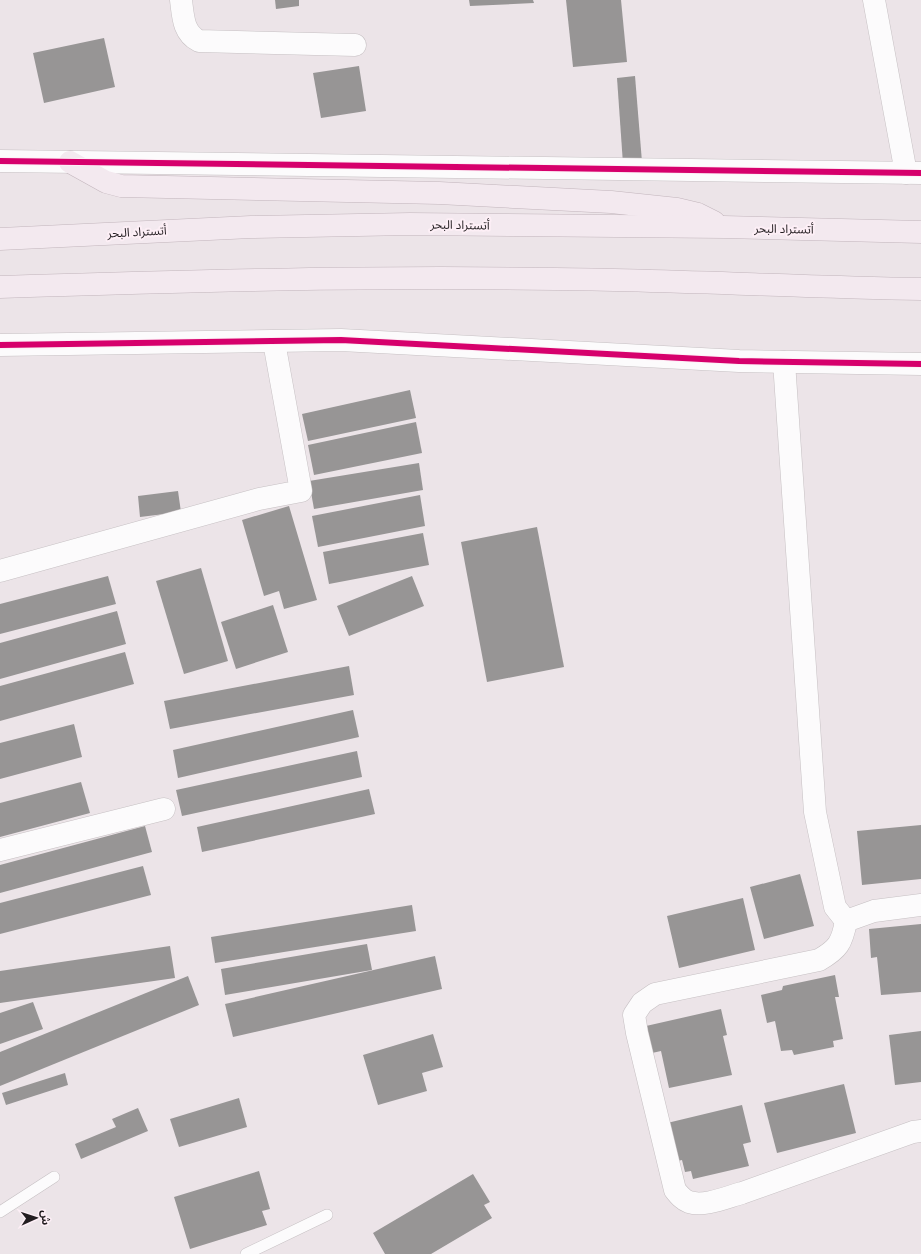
<svg xmlns="http://www.w3.org/2000/svg" width="921" height="1254" font-family="'PT Serif','Noto Sans Arabic',serif">
<style>
.building{fill:#979595}
.lines{fill:none;stroke-linecap:round;stroke-linejoin:round}
.lane-casing{stroke:#c6c0c3;stroke-width:12}
.street-casing{stroke:#c6c0c3;stroke-width:23}
.highway-casing{stroke:#c2b5bc;stroke-width:23}
.lane{stroke:#fcfbfc;stroke-width:11}
.street{stroke:#fcfbfc;stroke-width:22}
.highway{stroke:#f3e9ef;stroke-width:22}
.cycleway-casing{stroke:#fdeff6;stroke-width:8}
.cycleway{stroke:#d6006c;stroke-width:6}
.labels{text-anchor:middle;stroke-width:4;stroke-linejoin:round;paint-order:stroke}
.street-label{font-size:12px;fill:#231e21;stroke:#fdeff6}
</style>
<rect width="100%" height="100%" fill="#ece4e8"/>
<g class="building">
<polygon points="275,0 299,0 299,6 276,9"/>
<polygon points="469,0 533,0 534,3 470,6"/>
<polygon points="566,0 621,0 627,62 573,67"/>
<polygon points="104,38 115,87 44,103 33,53"/>
<polygon points="359,66 366,111 321,118 313,73"/>
<polygon points="635,76 642,162 623,164 617,78"/>
<polygon points="410,390 416,418 308,441 302,414"/>
<polygon points="416,422 422,453 314,475 308,445"/>
<polygon points="419,463 423,490 314,509 309,481"/>
<polygon points="178,491 181,512 140,517 138,496"/>
<polygon points="420,495 425,526 318,547 312,516"/>
<polygon points="289,506 317,600 284,609 279,591 264,596 242,520"/>
<polygon points="537,527 564,667 487,682 461,542"/>
<polygon points="423,533 429,565 329,584 323,552"/>
<polygon points="201,568 228,661 184,674 156,581"/>
<polygon points="108,576 116,604 0,634 0,604"/>
<polygon points="412,576 424,606 349,636 337,606"/>
<polygon points="273,605 288,652 236,669 221,622"/>
<polygon points="117,611 126,644 0,679 0,643"/>
<polygon points="125,652 134,684 0,721 0,686"/>
<polygon points="349,666 354,695 170,729 164,701"/>
<polygon points="353,710 359,737 178,778 173,750"/>
<polygon points="74,724 82,757 0,779 0,743"/>
<polygon points="357,751 362,777 182,816 176,790"/>
<polygon points="81,782 90,813 0,837 0,803"/>
<polygon points="369,789 375,814 202,852 197,827"/>
<polygon points="921,825 921,879 862,885 857,831"/>
<polygon points="145,826 152,852 0,893 0,865"/>
<polygon points="143,866 151,895 0,934 0,903"/>
<polygon points="800,874 814,926 764,939 750,887"/>
<polygon points="743,898 755,950 679,968 667,916"/>
<polygon points="412,905 416,931 215,963 211,937"/>
<polygon points="921,924 921,992 881,995 877,957 871,958 869,929"/>
<polygon points="367,944 372,970 225,995 221,969"/>
<polygon points="170,946 175,978 0,1003 0,971"/>
<polygon points="435,956 442,989 233,1037 225,1004"/>
<polygon points="835,975 839,997 835,997 843,1039 833,1041 834,1047 794,1055 792,1050 781,1051 775,1021 767,1023 761,995 782,990 783,986"/>
<polygon points="188,976 199,1005 0,1086 0,1052"/>
<polygon points="33,1002 43,1029 0,1044 0,1013"/>
<polygon points="721,1009 727,1035 723,1036 732,1075 669,1088 661,1051 652,1053 646,1026"/>
<polygon points="921,1031 921,1082 895,1085 889,1035"/>
<polygon points="433,1034 443,1067 422,1073 427,1091 378,1105 363,1055"/>
<polygon points="65,1073 68,1085 6,1105 2,1093"/>
<polygon points="844,1084 856,1133 777,1153 764,1103"/>
<polygon points="239,1098 247,1127 179,1147 170,1119"/>
<polygon points="742,1105 751,1142 743,1144 749,1166 693,1179 691,1171 685,1172 682,1160 673,1162 663,1124"/>
<polygon points="138,1108 148,1131 81,1159 75,1144 116,1127 112,1119"/>
<polygon points="259,1171 270,1209 262,1211 267,1225 190,1249 174,1197"/>
<polygon points="473,1174 490,1202 484,1205 492,1218 431,1254 385,1254 373,1233"/>
</g>
<g class="lines">
<g class="lane-casing">
<g id="lane">
<polyline points="0,1212 54,1177"/>
<polyline points="246,1254 327,1215"/>
</g>
</g>
<g class="street-casing">
<g id="street">
<path d="M181,0C183,16 183,33 199,41L355,45"/>
<polyline points="874,0 906,173"/>
<polyline points="0,161 921,173"/>
<polyline points="0,345 341,340 739,361 921,364"/>
<polyline points="784,362 815,812 835,907 846,921 874,911 921,905"/>
<polyline points="0,571 259,499 301,491 274,342"/>
<polyline points="0,850 164,809"/>
<path d="M846,921C842,943 838,949 819,960L655,994L642,1003L634,1015L637,1033L675,1190C679,1195 683,1200 689,1202C705,1207 727,1197 742,1193L913,1132L921,1131"/>
</g>
</g>
<g class="highway-casing">
<g id="highway">
<polyline points="70,162 106,182 121,186 439,193 611,202 677,209 698,214 714,222"/>
<polyline points="0,239 251,227 410,224 724,227 921,232"/>
<path d="M0,287C185,281 370,276 555,279C677,280 799,287 921,289"/>
</g>
</g>
<use href="#lane" class="lane"/>
<use href="#street" class="street"/>
<use href="#highway" class="highway"/>
<g class="cycleway-casing">
<g id="cycleway">
<polyline points="0,161 921,173"/>
<polyline points="0,345 341,340 739,361 921,364"/>
</g>
</g>
<use href="#cycleway" class="cycleway"/>
</g>
<g class="labels">
<g class="street-label">
<text transform="translate(460 225) rotate(1)" y="4">أتستراد البحر</text>
<text transform="translate(784 229) rotate(1)" y="4">أتستراد البحر</text>
<text transform="translate(137 232) rotate(-3)" y="4">أتستراد البحر</text>
</g>
</g>
<g transform="translate(36 1218) rotate(87)" stroke="#fdeff6" stroke-width="3" paint-order="stroke">
<path d="M0-3L7 15L0 10L-7 15Z" fill="#231e21"/>
<text y="-6" font-size="11" font-weight="bold" text-anchor="middle" fill="#231e21">ش</text>
</g>
</svg>
